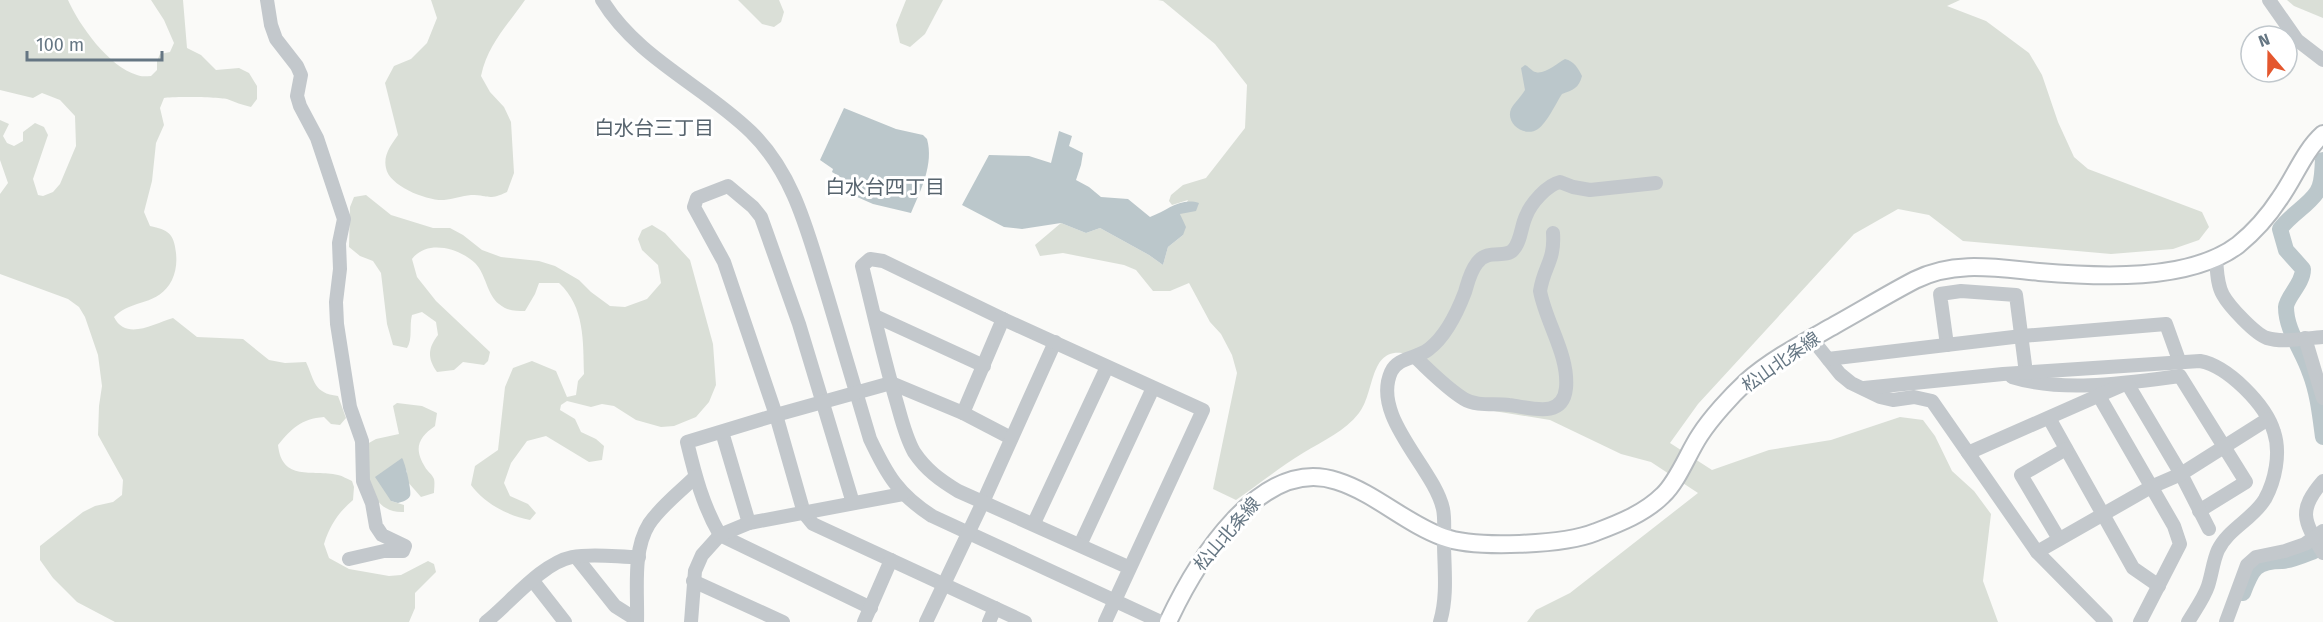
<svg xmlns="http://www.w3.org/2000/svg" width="2323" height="622" font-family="'Fira Sans','Noto Sans JP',sans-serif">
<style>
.green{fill:#dadfd7}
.water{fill:#bbc7cb}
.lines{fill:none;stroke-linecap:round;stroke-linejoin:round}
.river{stroke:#bbc7cb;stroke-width:16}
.major-casing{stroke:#b5babe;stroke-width:20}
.minor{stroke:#c3c8cc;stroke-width:14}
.major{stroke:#fff;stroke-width:16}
.labels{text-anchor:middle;stroke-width:6;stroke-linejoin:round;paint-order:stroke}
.street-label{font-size:18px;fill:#657683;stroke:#fff}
.neighbourhood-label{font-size:20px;fill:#57646e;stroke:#fff}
</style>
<rect width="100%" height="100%" fill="#fafaf8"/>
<g class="green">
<path d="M0,0H68C79,25 109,67 137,75C141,77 147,76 151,76L157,70V61L160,54L170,52L174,43L164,20L151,0H183L187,48L201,55L216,70L239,68L249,73L257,86V99L251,107C242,105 235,102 227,99C219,97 172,96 164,98L160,108L164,125L156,143L152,181L144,212L150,226C168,230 174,233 176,253C177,263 176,271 172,280C158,307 133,298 114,317C126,341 153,324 173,318L197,337L243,339L269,360L285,363L306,362C315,381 313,393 338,396L346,418L340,425L331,424L324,417C301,419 292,428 278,445C282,482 312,469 338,475C343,476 347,479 352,481L354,487L353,500C338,513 330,525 324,544L329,558L349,569L389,576L401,575L428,561L434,564L436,572L415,593V608L409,622H115L77,602L53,578L40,560V546L83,512L95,506L113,502L122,495L123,480L98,435L99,406L102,386L98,355L85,317L79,307L68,299L0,274V194L8,183L0,160V120L9,124L3,136L7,143L14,146L23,141V132L35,123L44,127L48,135L33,179L38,195L43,196L53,192L60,184L76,146L75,116L60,100L42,93L33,98L0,90Z"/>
<path d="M431,0H525C507,26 488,44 481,76L490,92L504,107L511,122L514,173L507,192C488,201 489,195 471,195C462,196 453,199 444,200C427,201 389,186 386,168C383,155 391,145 398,135L385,83L394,66L411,59L427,43L437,18Z"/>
<polygon points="738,0 779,0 784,12 781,22 774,27 762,24"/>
<polygon points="906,0 943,0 925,34 910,47 900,43 896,25"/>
<path d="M1158,0H1960L1947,6L1986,21L2029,53L2042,75L2058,122L2074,157L2088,169L2202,212L2209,227L2199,240L2173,249L2111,254L1963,241L1929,215L1898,209L1854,234L1698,404L1670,443L1712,470L1769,450L1831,440L1900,417L1923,420L1935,436L1952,471L1974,491L1991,514L1983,581L1998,622H1527L1536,610L1570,593L1698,493L1651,462L1621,454L1550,420L1463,406L1402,353C1369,349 1375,393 1359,413C1345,431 1323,441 1303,453C1280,467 1258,485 1236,500L1213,489L1237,373L1232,355L1221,334L1210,322L1189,283L1170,291H1153L1136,270L1124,265L1063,253L1040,256L1035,245L1061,223L1086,233L1100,228L1149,255L1163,265L1168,247L1183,235L1180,214L1188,200L1172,205L1169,201L1171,195L1183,185L1206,178L1245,128L1247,85L1215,44L1163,1Z"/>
<polygon points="2287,0 2323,0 2323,18 2294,6"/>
<path d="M366,195L391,215L433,228H450L463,235L482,250L501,257L539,261L555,266L579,280L591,292L610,306L625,307L647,299L661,283L658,265L642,250L638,239L642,230L652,225L665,233L690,260L713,344L716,385L709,402L696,417L674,426L661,427L636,420L614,406L602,404L591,407L567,401L561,405L560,410L575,419L581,432L596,439L604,446L602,460L589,462L546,436L527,441L511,463L504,483L510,496L528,504L536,513L530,520C508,516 484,503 471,485L475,466L498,450L505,387L513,368L532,361L556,371L567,397L576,395L578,381L584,374C583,341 585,307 559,283H539L535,294L525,311C515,311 507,311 499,304C487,295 486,274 475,263C459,248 427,239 412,259L417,277L436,301L490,352L488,361L484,365L463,362L454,370L437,372C427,358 428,348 438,335L436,322L422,312L412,315C409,326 413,339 407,348L393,345L387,324L381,273L373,261L360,256L349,247L350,207L354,197Z"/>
<path d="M397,403L422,406L437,413L435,426C419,437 413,448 425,467C427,471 432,474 434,479C435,483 434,489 434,493L421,497L407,481V470L391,501L404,505V512C368,514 365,470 367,444L376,439L399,434L393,406Z"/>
</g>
<g class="water">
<path d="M1565,59C1574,61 1578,68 1582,76C1579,88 1573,90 1562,94C1556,103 1547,123 1538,129C1525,138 1505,124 1511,109C1514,103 1521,97 1525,90L1521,68L1525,65C1528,66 1530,69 1533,71C1543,77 1557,63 1565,59Z"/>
<path d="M844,108L896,129L923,135L927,139C934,164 921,190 911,213L873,204L848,193L852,184L832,172L833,169L820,160Z"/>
<path d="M1059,131L1072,136L1069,146L1083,153L1081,165L1076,180L1089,187L1101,197L1128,199L1150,217C1167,211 1180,197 1199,203L1196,211L1180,214L1186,227L1183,235L1168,247L1163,265L1149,255L1100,228L1086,233L1061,223L1022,229L1004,227L962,205L989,155L1029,156L1051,163Z"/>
<path d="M402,458C405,462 412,492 410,496C408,500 402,502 398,503L391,501L375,477Z"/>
</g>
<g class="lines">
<g class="river">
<path d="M2323,160C2322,170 2323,183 2317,192C2309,205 2291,214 2280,229L2286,250L2303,269C2303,284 2287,296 2286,307C2286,331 2303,351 2310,373C2318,394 2320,415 2323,437"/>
<path d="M2243,593C2252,569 2256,561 2282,561C2293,560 2304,555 2314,551L2312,546"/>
</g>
<g class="major-casing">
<path id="major" d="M1168,622C1195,564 1260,455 1337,481C1375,493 1405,523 1443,537C1475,549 1564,545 1596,532C1620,523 1645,513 1663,495C1678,481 1688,453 1700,435C1711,418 1731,396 1746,382C1772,359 1805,342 1835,325C1862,310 1888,294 1915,280C1954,260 1997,268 2039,272C2098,277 2189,282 2238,245C2254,232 2269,215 2280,198C2295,177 2304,151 2323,134"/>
</g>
<g class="minor">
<polyline points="267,0 271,25 276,39 297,66 301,75 297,96 300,106 317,138 344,219 339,243 340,269 336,302 337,324 350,407 362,441 363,481 372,503 376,526 382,535 405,546 403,551 384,551 349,559"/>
<path d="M602,0C637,58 704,86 751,132C795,175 808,234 826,291C841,340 855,390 870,439C887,475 898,494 932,516L1161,622"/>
<polyline points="2269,0 2297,40 2323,60"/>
<path d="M2216,259C2217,270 2217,285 2223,295C2229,306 2255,334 2267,338C2283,343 2306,338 2323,337"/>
<polyline points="875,316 984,366"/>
<polyline points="2305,338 2323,398"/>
<polyline points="1812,339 1840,374 1851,383 1880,397 1893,400 1914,397 1932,401 2037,552 2106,622"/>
<polyline points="1947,345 1940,294 1961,291 2016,295 2026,373"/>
<path d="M1415,357C1430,371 1446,388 1464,399C1477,407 1495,403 1509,405C1529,407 1563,420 1566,388C1569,355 1546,323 1540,291C1544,266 1555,261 1553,233"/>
<polyline points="1828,359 2022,336 2166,324 2180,363"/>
<path d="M2012,377C2063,393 2127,383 2180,376L2246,482L2199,511"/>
<path d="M1864,388L2003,374L2200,361C2228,366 2266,405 2274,432C2281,453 2275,481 2265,499C2253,519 2228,529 2218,550C2213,561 2212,574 2208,586C2204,598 2195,610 2188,622"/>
<polyline points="2099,396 2174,526 2180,544 2140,622"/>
<polyline points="963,413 1003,319"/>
<polyline points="2049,418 2133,568 2159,586"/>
<polyline points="722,432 749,523"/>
<polyline points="1968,453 2127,383 2181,474 2209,529"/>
<path d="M2323,481C2297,511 2304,521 2323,553"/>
<polyline points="853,503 799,324 761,217 753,207 728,186 697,198 694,207 724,262 776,415 804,513 813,524 1025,622"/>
<polyline points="1034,523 1107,367"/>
<polyline points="2059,539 2021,475 2066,449"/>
<polyline points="1080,545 1153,388"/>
<polyline points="2037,552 2151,487 2181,474 2268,419"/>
<polyline points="576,557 615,606 637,620"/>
<polyline points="533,581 565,622"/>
<polyline points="693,581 783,622"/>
<path d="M871,608L720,535C703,506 695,475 687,442L776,415L891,383L963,413L1011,438"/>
<path d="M486,622C510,603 542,563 572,557C593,553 618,557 639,557"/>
<path d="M637,622C638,592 632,551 649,524C661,506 680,492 695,477"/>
<polyline points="691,622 695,571 702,555 720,535 749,523 903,494"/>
<polyline points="864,622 891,560"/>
<polyline points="926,622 983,502 1055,342"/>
<polyline points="989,622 995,608"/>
<path d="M1105,622L1203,410L1003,319L883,261L870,259L862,266C873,310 883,356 896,400C901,417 905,436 914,452C926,470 940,480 958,491L1130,568"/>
<path d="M1440,622C1448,595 1444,568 1444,541C1444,531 1445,518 1443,509C1434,468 1371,417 1391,372C1398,357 1417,359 1429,349C1446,336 1457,313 1465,292C1468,282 1470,272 1477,263C1488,248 1505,259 1513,250C1521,242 1521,226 1526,216C1531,203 1547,185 1560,182L1573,187L1590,190L1656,183"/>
<polyline points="2226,622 2247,565 2256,557 2285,551 2305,544 2323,531"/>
</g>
<use href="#major" class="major"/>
</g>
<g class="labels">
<g class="street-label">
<text transform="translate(1781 362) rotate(-35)" y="6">松山北条線</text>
<text transform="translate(1227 534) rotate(-49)" y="6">松山北条線</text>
</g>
<g class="neighbourhood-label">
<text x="654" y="135">白水台三丁目</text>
<text x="885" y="194">白水台四丁目</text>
</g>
</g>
<g transform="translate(2269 54) rotate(340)"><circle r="28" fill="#ffffff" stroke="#c1c8cd" stroke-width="1.5"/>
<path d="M0-4.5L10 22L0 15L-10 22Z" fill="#e4572e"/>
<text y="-9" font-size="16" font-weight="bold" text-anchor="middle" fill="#657683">N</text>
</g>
<path d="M27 51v9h135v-9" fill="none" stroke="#657683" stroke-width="3"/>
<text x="36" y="51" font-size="18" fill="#657683" stroke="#ffffff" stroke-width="4.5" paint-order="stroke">100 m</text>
</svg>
